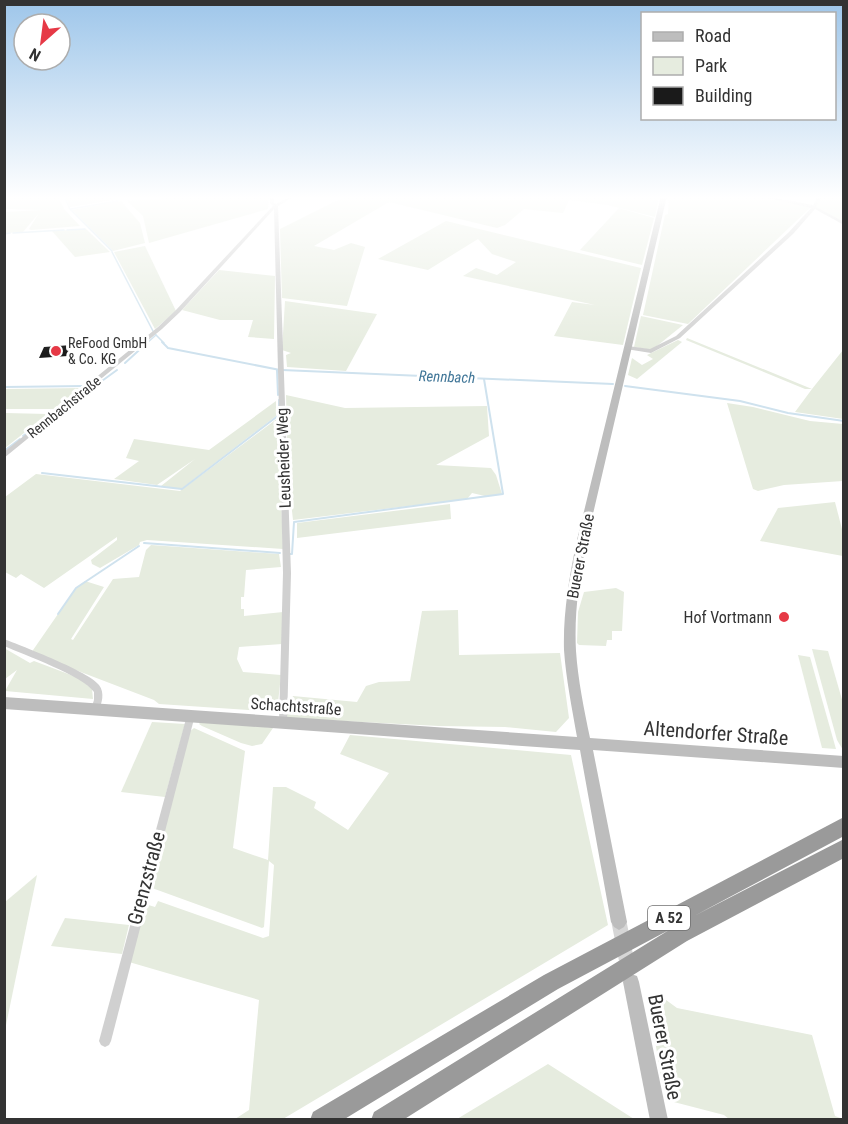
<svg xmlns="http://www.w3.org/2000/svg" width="848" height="1124" font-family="'Roboto Condensed',sans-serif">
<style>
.green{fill:#e6ecdf}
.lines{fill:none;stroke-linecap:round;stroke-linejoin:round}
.stream-far1{stroke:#cfe2ee;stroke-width:1.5}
.stream{stroke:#cfe2ee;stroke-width:2}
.building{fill:#1a1a1a}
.secondary-tunnel{stroke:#d6d6d6;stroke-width:15;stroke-dasharray:15 8;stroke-linecap:butt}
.street{fill:#d0d0d0;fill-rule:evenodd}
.secondary{fill:#bdbdbd;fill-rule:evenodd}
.highway{fill:#9a9a9a;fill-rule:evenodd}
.poi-dot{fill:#e63946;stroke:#fff;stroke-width:2}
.labels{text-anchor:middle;stroke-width:6;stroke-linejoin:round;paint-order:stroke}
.far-poi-label{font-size:14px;fill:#333;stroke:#fff;text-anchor:start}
.far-street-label{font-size:14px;fill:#333;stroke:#fff}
.far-water-label{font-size:15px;font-style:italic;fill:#3f7597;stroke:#fff}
.shield{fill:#fff;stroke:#707070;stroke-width:1.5}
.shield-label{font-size:15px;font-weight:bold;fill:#333}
.street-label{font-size:16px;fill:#333;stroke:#fff}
.poi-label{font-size:16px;fill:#333;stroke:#fff;text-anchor:end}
.near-street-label{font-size:20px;fill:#333;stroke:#fff}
</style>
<rect width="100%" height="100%" fill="#fff"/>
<g class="green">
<polygon points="5,196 58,196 64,209 80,226 31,230 29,229 39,213 23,232 5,233 5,212 42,210 5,209"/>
<polygon points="65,196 113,196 119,199 70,207"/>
<polygon points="190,196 269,196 268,209 149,243 143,216 127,201"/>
<polygon points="346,196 659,196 655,217 608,205 569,200 563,213 524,209 505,225 497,228 389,202 314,246 334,250 351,243 365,247 347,306 282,298 280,229"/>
<polygon points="669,196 757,196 811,207 688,324 643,315 665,215 668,214"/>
<polygon points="822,196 843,196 843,223 815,207"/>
<polygon points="121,201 140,223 145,243 113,251 72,210"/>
<polygon points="619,208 654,218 642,265 580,250"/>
<polygon points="446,221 641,268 623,345 554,336 572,302 595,305 463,276 476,268 497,275 516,262 492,254 478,239 428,270 378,259"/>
<polygon points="86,229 110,252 75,257 52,231"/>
<polygon points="145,246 176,311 155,329 114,252"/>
<polygon points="219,270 275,276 274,339 248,337 253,320 220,320 182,310"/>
<polygon points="285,301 377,314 346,371 287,367 286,355 291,353 282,350"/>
<polygon points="641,316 683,325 652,350 634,347"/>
<polygon points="687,338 812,389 843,350 843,419 795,412 812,389 805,389 686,340"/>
<polygon points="678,340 682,342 637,379 628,375 632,358 642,365 653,359 647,355"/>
<polygon points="81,388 54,409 5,409 5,389"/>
<polygon points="286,395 345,408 487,406 489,436 436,465 491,468 496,475 502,494 485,496 472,493 467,499 293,520 288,475"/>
<polygon points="276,401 276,416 181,489 161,486 195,459 157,485 114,479 139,461 126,458 134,439 209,450"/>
<polygon points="727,403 753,407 810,421 843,424 843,481 784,485 758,491 753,489"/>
<polygon points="5,413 48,414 5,448"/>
<polygon points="278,418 283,549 147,540 140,542 139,545 100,568 92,564 91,560 117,540 117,537 44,588 21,574 16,578 5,572 5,497 36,474 180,491"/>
<polygon points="835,502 843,533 843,556 760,541 778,508"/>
<polygon points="450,504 451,519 297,538 297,523"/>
<polygon points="151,545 279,554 281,567 246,570 244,597 241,597 241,609 244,609 244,616 283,612 282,644 239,647 237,659 243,672 281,675 277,712 159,704 154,700 31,653 76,588 85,581 104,587 71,639 73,640 113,579 139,577 146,550"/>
<polygon points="616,588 624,592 622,631 612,631 612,640 607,640 606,646 579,645 577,643 578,612 584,592"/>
<polygon points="458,610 459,655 560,653 569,718 556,732 505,727 439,726 284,718 293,696 357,702 366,686 379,682 410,681 422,611"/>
<polygon points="4,648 30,663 34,661 79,678 92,689 93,699 5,691 17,670 5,679"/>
<polygon points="812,649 828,651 843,703 843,750 837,740"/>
<polygon points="798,655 810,657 836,749 822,748"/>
<polygon points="202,720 273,728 262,744 252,746 241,743 202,726 199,724"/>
<polygon points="152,722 185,724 165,797 121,792"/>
<polygon points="194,728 245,751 233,848 268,860 273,787 286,787 316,802 314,808 348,830 389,773 340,754 350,735 571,755 608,925 283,1119 235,1119 249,1110 259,1000 129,962 142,903 155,907 158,901 263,938 269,936 274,865 269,861 264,927 262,928 152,888 150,881 188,733"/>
<polygon points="37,875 5,1030 5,902"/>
<polygon points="65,918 129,925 122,954 51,946"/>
<polygon points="662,997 677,1008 812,1035 835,1116 843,1119 729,1119 724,1115 670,1101 663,1087 650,1012"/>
<polygon points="548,1064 634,1119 457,1119"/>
</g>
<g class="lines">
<g class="stream-far1">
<polyline points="64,196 70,209 112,251"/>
<polyline points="71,209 118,201"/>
<polyline points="67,230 85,229"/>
<polyline points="13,233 64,230"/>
<polyline points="4,234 10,233"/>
<polyline points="112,252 154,333 164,343"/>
<polyline points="147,343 156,335"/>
</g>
<g class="stream">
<polyline points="162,342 168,348 280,370"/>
<polyline points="125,363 148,342"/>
<polyline points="277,370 278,395"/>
<polyline points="282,370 613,384"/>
<polyline points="95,386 117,370"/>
<polyline points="625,386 740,401 788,413 844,421"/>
<polyline points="4,387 86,386"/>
<polyline points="279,400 279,406"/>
<polyline points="23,436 35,427"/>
<polyline points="4,451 20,439"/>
<polyline points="42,473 182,489 279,415"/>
<polyline points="144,543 280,553"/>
<polyline points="289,554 292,554 294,522 503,494 484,379"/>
<polyline points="58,614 76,588 139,546"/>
</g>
</g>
<polygon class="building" points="72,345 68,356 39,358 44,347"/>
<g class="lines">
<polyline class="secondary-tunnel" points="619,922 628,968"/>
<g class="street">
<polygon points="270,196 274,196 274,203 276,204 291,196 295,196 278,206 291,573 287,722 286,725 283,726 280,725 279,722 283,573 274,209 180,312 162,329 4,458 4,452 158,327 176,310 273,206 270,203"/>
<polygon points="759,196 765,196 813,205 818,196 822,196 816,207 844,222 844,225 815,209 793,234 680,338 651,353 626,349 626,347 628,346 650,349 676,336 789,232 811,208"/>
<path d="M4,639C22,646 90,672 99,685C105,693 102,703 98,712L95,713L92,712L91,709L94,700V692C83,676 25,655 4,646Z"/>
<polygon points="191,711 194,712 195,715 111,1041 109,1045 105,1047 101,1045 99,1041 187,715 188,712"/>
</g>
<g class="secondary">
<path d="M661,196H667L586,544C579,579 574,615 576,651C578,680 584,709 590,738L844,756V768L593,750L627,922L624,927L619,930L614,927L611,922L580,750L4,709V697L577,737C572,708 566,679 564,650C563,614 569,579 576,544Z"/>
<polygon points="631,974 637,976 639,982 668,1120 650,1120 623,982 625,976"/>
</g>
<polygon class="highway" points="844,817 844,836 694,916 844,839 844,858 687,941 403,1120 371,1120 374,1112 669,930 558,989 343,1120 310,1120 313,1112 544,975"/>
</g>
<linearGradient id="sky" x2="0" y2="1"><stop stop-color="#9ec6ea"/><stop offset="0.56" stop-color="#fff"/><stop offset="1" stop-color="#fff" stop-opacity="0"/></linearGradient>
<rect width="848" height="353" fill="url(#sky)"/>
<g class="poi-dot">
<circle cx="56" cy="351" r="6"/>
<circle cx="784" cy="617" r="6"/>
</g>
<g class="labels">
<g class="far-poi-label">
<text x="68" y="348">ReFood GmbH<tspan x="68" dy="16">&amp; Co. KG</tspan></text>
</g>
<g class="far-street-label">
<text transform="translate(64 407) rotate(-39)" y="5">Rennbachstraße</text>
</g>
<g class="far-water-label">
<text transform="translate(447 377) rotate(2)" y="5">Rennbach</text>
</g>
<rect class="shield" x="648" y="906" width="42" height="24" rx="4.5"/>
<g class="shield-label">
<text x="669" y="923">A 52</text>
</g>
<g class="street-label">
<text transform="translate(283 458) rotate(-92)" y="6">Leusheider Weg</text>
<text transform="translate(580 556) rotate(-79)" y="6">Buerer Straße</text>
<text transform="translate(296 706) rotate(4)" y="6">Schachtstraße</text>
</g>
<g class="poi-label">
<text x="772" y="623">Hof Vortmann</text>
</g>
<g class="near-street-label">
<text transform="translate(716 733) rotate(4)" y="7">Altendorfer Straße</text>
<text transform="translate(146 878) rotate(-75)" y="7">Grenzstraße</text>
<text transform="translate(665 1047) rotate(79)" y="7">Buerer Straße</text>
</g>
</g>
<rect width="848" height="1124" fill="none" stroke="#333333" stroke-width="12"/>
<rect x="641" y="12" width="195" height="108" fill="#ffffff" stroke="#adadad" stroke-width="1.5"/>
<rect x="653" y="32" width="30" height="9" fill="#bdbdbd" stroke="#adadad" stroke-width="1.5"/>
<text x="695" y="42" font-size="18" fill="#333333">Road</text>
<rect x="653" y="57" width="30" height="18" fill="#e6ecdf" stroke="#adadad" stroke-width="1.5"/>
<text x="695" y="72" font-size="18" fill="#333333">Park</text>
<rect x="653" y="87" width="30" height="18" fill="#1a1a1a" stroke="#adadad" stroke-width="1.5"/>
<text x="695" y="102" font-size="18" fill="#333333">Building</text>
<g transform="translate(42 42) rotate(208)"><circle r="28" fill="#ffffff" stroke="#adadad" stroke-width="1.5"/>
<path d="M0-4.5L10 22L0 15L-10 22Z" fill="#e63946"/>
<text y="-9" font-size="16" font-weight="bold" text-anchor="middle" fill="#333333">N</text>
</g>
</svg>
